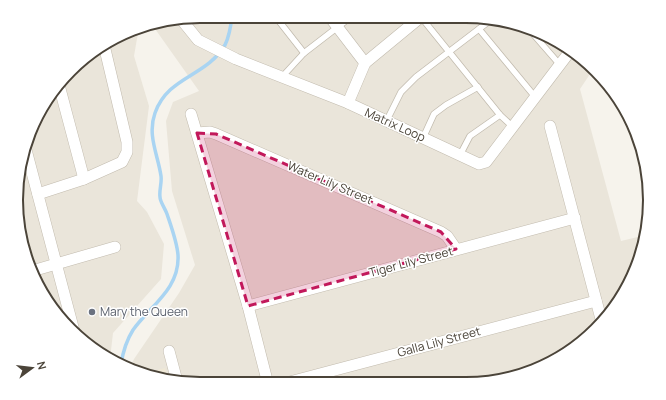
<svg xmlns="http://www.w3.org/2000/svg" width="666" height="400" font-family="Manrope,sans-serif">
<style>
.residential{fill:#eae5da}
.education{fill:#efe8d6}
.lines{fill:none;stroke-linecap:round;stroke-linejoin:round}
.stream{stroke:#a9d4f2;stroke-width:3.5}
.lane-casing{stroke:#c2bbae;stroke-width:7}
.street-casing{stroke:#c2bbae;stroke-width:12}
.lane{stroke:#fff;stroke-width:5.5}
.street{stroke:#fff;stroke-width:11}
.marked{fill:#c2185b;fill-opacity:0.2;stroke:#c2185b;stroke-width:3;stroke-dasharray:8 5;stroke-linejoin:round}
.worship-dot{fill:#6b7280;stroke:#fff;stroke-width:1.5}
.labels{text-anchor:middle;stroke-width:3;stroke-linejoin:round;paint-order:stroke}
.street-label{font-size:12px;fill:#4b4439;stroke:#fff}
.worship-label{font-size:12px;fill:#5b616d;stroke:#fff;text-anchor:start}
.rim{fill:none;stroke:#4b4439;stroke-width:2}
</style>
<rect width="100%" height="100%" fill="#f6f3ec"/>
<g class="residential">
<polygon points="200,16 478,16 525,26 568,47 592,71 580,89 621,241 646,235 619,302 558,359 478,384 188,384 141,374 130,369 134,359 179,293 195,265 172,191 166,121 173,102 199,91 153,26 149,24"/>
<polygon points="139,27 134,56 149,106 137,201 147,212 164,244 161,279 113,333 110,359 98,353 54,312 26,259 16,200 26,141 47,98 88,54"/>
</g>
<polygon class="education" points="165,368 169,380 142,374"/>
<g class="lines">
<path class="stream" d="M121,364C123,352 126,341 133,330C150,306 180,289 178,255C177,242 171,226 167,214C165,208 160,202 160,197C159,190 162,183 161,176C158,155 147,135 155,113C168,76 206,77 225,45C229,37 231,25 232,16"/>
<g class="lane-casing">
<g id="lane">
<polyline points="275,16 304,53"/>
<polyline points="421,17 500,115 513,127"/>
<polyline points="527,27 561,66"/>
<polyline points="479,29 536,98"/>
<polyline points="281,78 304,53 352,16"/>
<polyline points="386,122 401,92 416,77 492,19"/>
<polyline points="423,138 434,114 446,105 478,87"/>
<polyline points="460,155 470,136 500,115"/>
</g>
</g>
<g class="street-casing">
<g id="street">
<polyline points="329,16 365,63"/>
<polyline points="181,19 198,40 236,59 348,103 479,164 486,162 571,50"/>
<polyline points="59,85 84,179"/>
<polyline points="348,103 365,63 422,16"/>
<polyline points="191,114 248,306 268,384"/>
<polyline points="550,126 601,319"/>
<polyline points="197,133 210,132 216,134 441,232 447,236 456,249"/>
<polyline points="25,146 74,331"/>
<polyline points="38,194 84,179 122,162 127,152 127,142 104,45"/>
<polyline points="32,271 115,247"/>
<polyline points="248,306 575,218"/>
<polyline points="169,351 177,381"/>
<polyline points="282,384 596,301"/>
</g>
</g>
<use href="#lane" class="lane"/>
<use href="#street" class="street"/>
</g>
<path class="marked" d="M197,133L216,134L441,232L456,249L248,306Z"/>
<circle class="worship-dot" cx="92" cy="312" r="4"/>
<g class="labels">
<g class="street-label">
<text transform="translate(395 125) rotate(24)" y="4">Matrix Loop</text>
<text transform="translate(330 183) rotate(23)" y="4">Water Lily Street</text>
<text transform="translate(411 262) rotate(-15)" y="4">Tiger Lily Street</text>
<text transform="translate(439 342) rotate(-15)" y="4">Galla Lily Street</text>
</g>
<g class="worship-label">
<text x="100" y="316">Mary the Queen</text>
</g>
</g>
<path d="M0 0H666V400H0ZM200 23H466A177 177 0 0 1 643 200V200A177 177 0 0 1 466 377H200A177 177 0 0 1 23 200V200A177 177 0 0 1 200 23Z" fill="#fff" fill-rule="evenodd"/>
<path class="rim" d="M200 23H466A177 177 0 0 1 643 200V200A177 177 0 0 1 466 377H200A177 177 0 0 1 23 200V200A177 177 0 0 1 200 23Z"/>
<g transform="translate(32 368) rotate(75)" stroke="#ffffff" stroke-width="3" paint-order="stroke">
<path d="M0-3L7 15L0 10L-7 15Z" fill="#4b4439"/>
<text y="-6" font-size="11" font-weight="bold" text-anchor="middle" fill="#4b4439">N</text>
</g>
</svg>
